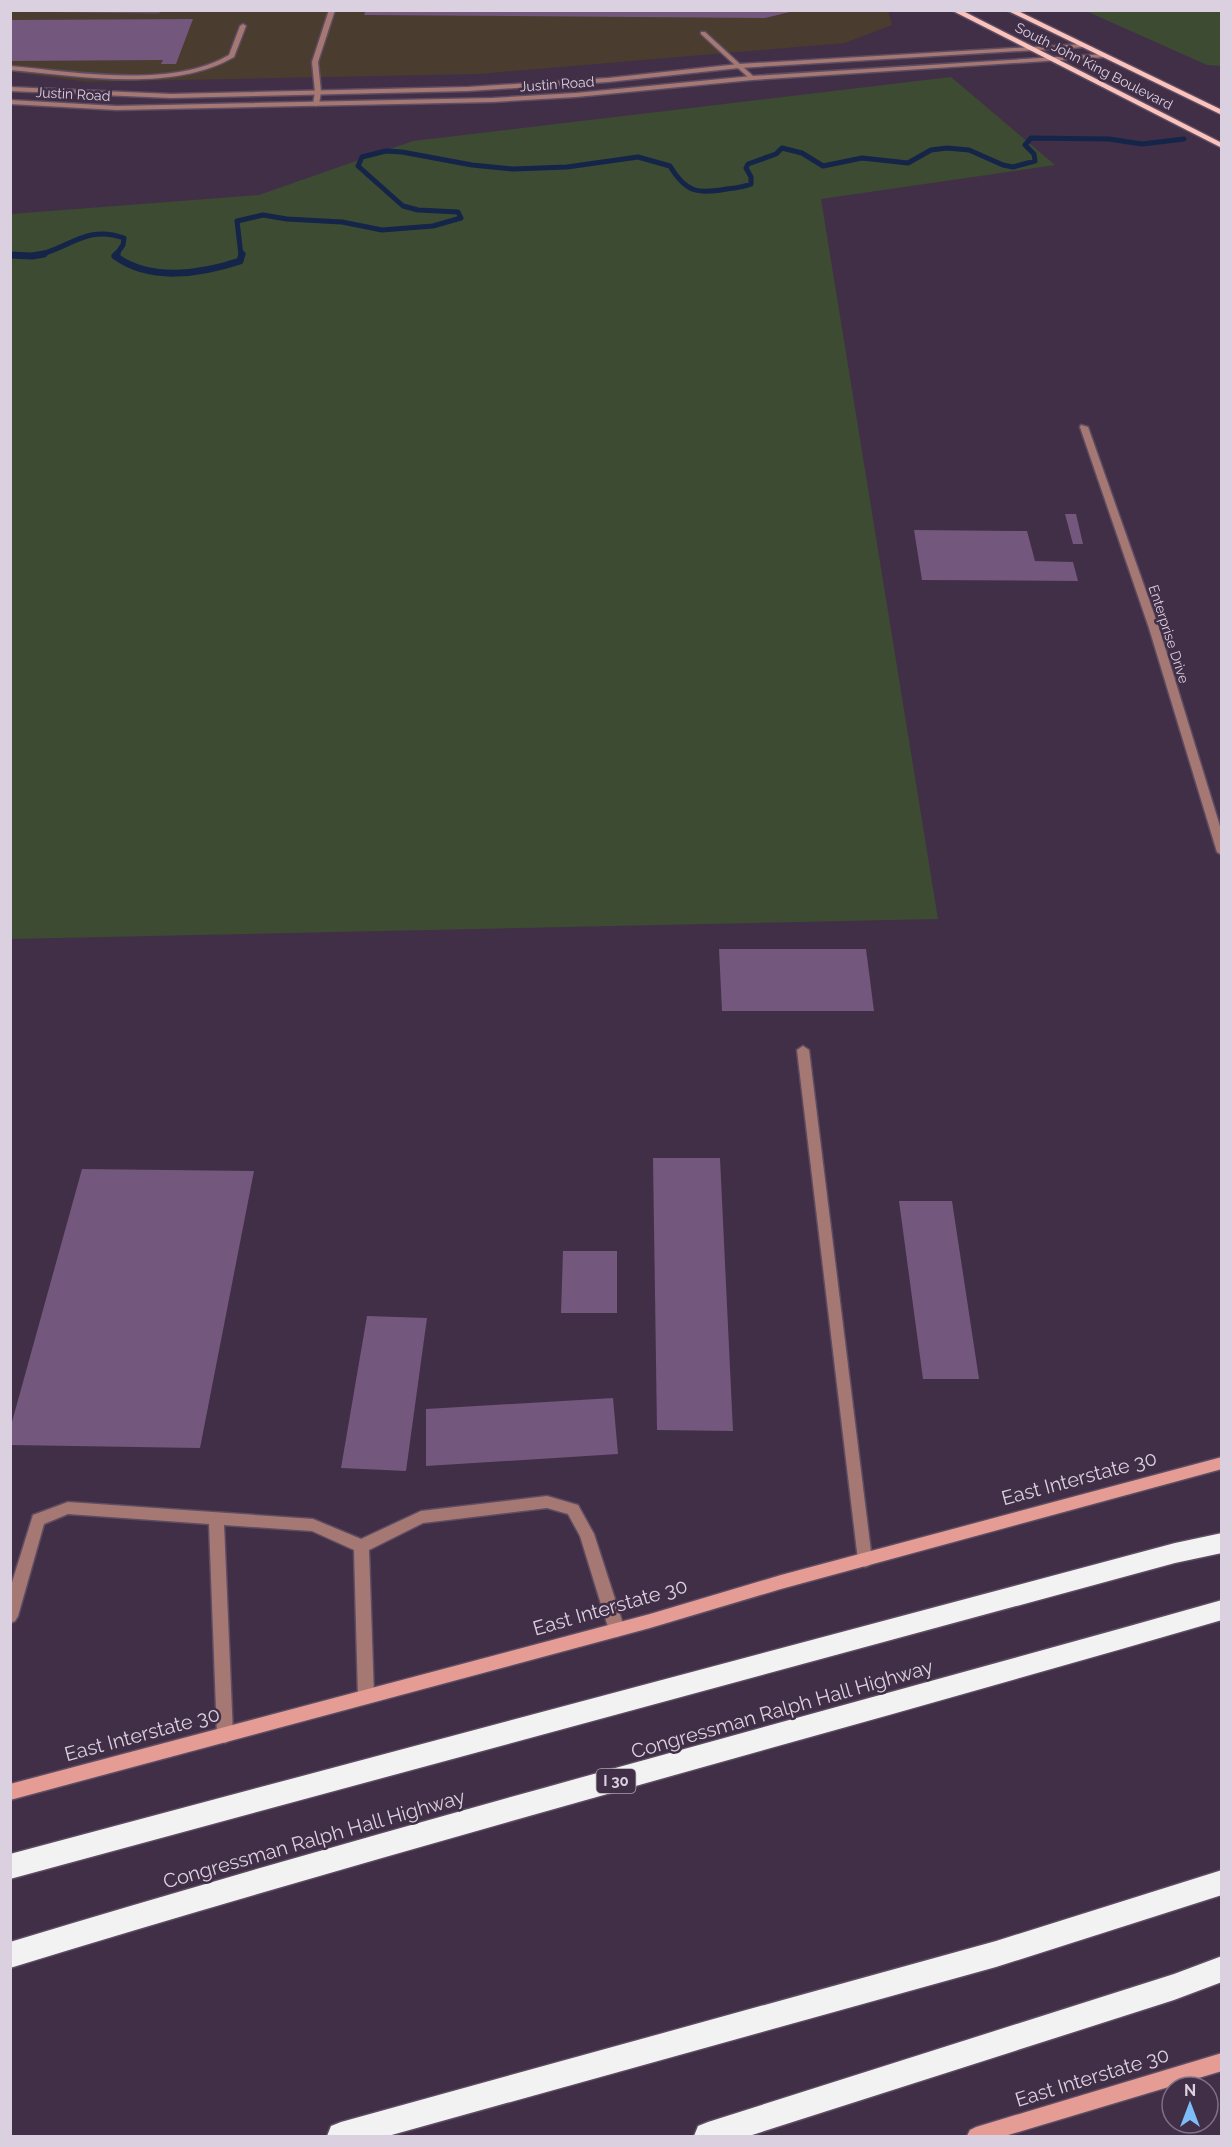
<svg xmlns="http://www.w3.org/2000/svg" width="1232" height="2147" font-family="Raleway,sans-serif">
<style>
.industrial{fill:#4a3c2e}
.green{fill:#3d4b32}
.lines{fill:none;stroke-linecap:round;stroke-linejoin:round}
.stream-far1{stroke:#152549;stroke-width:5}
.stream{stroke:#152549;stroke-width:7}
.building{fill:#73577d}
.service-casing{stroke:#5d4c62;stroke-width:3}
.tertiary-casing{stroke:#5d4c62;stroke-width:3}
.secondary-casing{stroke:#5d4c62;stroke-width:3}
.primary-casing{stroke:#5d4c62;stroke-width:3}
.motorway-casing{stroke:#5d4c62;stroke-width:3}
.service{fill:#a67873;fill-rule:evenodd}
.tertiary{fill:#a67873;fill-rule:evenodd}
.secondary{fill:#e49c94;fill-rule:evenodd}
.primary{fill:#fcc3bc;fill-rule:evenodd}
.motorway{fill:#f2f2f2;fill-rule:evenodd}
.labels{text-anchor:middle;stroke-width:5;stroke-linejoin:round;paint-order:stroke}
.far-street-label{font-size:14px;fill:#dbd0df;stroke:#412f47}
.shield{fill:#412f47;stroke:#ada0b1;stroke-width:1.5}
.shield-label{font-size:15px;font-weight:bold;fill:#dbd0df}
.near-street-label{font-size:20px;fill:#dbd0df;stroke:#412f47}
</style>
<rect width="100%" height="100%" fill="#412f47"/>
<polygon class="industrial" points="888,10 892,25 845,43 479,74 88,82 11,72 11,11"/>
<g class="green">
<polygon points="1086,11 1221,11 1221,66 1207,65"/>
<polygon points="951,77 1055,165 821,199 938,919 11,939 11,214 259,195 413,141"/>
</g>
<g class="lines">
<g class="stream-far1">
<polyline points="10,255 17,255"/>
<path d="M39,255C72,246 88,225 124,238L123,245L116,255"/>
<path d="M241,255L237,221L263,215L287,219L342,222L382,230L433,226L461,218L458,212L418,210L403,206L358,166L362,157L386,151L402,152L472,165L513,169L567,167L638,157L670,166C686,193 698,194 727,189C735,188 744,187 751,184V177L746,168L748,164L776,154L782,148L802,153L823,166L862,158L908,163L931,150L947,148L969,150L1003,165L1013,167L1035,161L1034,154L1025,145L1031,138L1109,139L1142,144L1184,139"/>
</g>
<g class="stream">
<path d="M117,254L115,256C150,282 201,274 240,261L242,254"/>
<polyline points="10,255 32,256 44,254"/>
</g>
</g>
<g class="building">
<polygon points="366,10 794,10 794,11 765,18 364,15"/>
<polygon points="193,19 176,64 161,64 163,60 10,61 10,20"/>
<polygon points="1065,514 1076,514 1083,544 1073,544"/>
<polygon points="914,530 1027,531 1035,561 1073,562 1078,581 922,580"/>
<polygon points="719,949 866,949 874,1011 722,1011"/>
<polygon points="653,1158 720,1158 733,1431 657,1430"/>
<polygon points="82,1169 254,1171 200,1448 10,1445 10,1429"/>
<polygon points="899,1201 952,1201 979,1379 923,1379"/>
<polygon points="563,1251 617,1251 617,1313 561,1313"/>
<polygon points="367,1316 427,1318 406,1471 341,1468"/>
<polygon points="613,1398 618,1454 426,1466 426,1409"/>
</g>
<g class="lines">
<g class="service-casing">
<g id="service">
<polygon points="10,10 161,10 158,12"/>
<polygon points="329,10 335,10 318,62 321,92 319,104 316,106 313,104 315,92 312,62"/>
<path d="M243,24L246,26L234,57C172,93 79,76 10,70V66C76,72 171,89 229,55L240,26Z"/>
<polygon points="701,32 705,32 754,77 754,79 750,79 701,34"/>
<polygon points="1081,425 1088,427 1159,628 1222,833 1222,855 1217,852 1149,628 1080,427"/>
<polygon points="803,1046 809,1050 872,1560 870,1565 865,1567 860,1565 858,1560 797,1050"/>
<polygon points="547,1496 578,1505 594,1534 625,1630 622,1635 617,1637 612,1635 609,1630 580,1536 568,1514 547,1508 423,1523 369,1550 374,1697 372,1702 366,1704 360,1702 358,1697 354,1550 312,1531 224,1525 233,1735 231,1740 225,1743 219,1740 217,1735 209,1524 68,1514 44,1524 18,1616 15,1621 10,1623 10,1589 33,1515 68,1502 313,1519 361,1539 421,1511"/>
</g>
</g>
<g class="tertiary-casing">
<g id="tertiary">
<polygon points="1084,44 1086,47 739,68 608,82 468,91 171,98 10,91 10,87 171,94 468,87 608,78 739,64"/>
<polygon points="1105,54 1107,57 752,80 576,97 493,102 117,110 10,104 10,100 117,106 493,98 576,93 752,76"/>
</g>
</g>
<g class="secondary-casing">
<g id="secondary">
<polygon points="1222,1457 1222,1469 781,1589 650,1628 10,1800 10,1784 650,1614 781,1575"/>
<polygon points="1222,2053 1222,2071 1005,2136 967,2136 970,2130 976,2127"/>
</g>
</g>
<g class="primary-casing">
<g id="primary">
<polygon points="951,10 961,10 1222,143 1222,148"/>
<polygon points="1006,10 1016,10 1222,110 1222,115"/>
</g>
</g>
<g class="motorway-casing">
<g id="motorway">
<polygon points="1222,1533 1222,1553 1175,1563 10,1879 10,1854 1175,1543"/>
<path d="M1222,1600V1620C818,1737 412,1845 10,1968V1942C412,1820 818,1714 1222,1600Z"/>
<polygon points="1222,1870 1222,1895 996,1967 388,2136 327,2136 331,2126 341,2122 996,1941"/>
<polygon points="1222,1956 1222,1982 1174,2000 749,2136 694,2136 698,2126 708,2122 1174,1974"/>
</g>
</g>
<use href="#service" class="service"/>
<use href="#tertiary" class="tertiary"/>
<use href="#secondary" class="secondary"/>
<use href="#primary" class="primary"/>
<use href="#motorway" class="motorway"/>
</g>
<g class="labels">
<g class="far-street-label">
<text transform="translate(1094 66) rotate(27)" y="5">South John King Boulevard</text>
<text transform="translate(557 84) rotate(-4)" y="5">Justin Road</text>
<text transform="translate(73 94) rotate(3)" y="5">Justin Road</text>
<text transform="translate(1169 634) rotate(72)" y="5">Enterprise Drive</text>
</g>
<rect class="shield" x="596.5" y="1769" width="39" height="24" rx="4.5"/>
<g class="shield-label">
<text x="616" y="1786">I 30</text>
</g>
<g class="near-street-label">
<text transform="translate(1079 1478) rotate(-15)" y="7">East Interstate 30</text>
<text transform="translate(610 1607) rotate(-16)" y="7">East Interstate 30</text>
<text transform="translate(782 1709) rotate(-16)" y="7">Congressman Ralph Hall Highway</text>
<text transform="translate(142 1734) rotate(-15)" y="7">East Interstate 30</text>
<text transform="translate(314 1839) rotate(-16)" y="7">Congressman Ralph Hall Highway</text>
<text transform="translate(1092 2077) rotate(-17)" y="7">East Interstate 30</text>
</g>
</g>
<rect width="1232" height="2147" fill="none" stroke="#dbd0df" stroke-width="24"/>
<g transform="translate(1190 2105)"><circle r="28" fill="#412f47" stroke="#7f6f84" stroke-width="1.5"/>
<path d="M0-4.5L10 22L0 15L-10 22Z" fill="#7dbef9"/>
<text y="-9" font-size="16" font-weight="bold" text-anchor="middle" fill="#dbd0df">N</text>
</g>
</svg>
